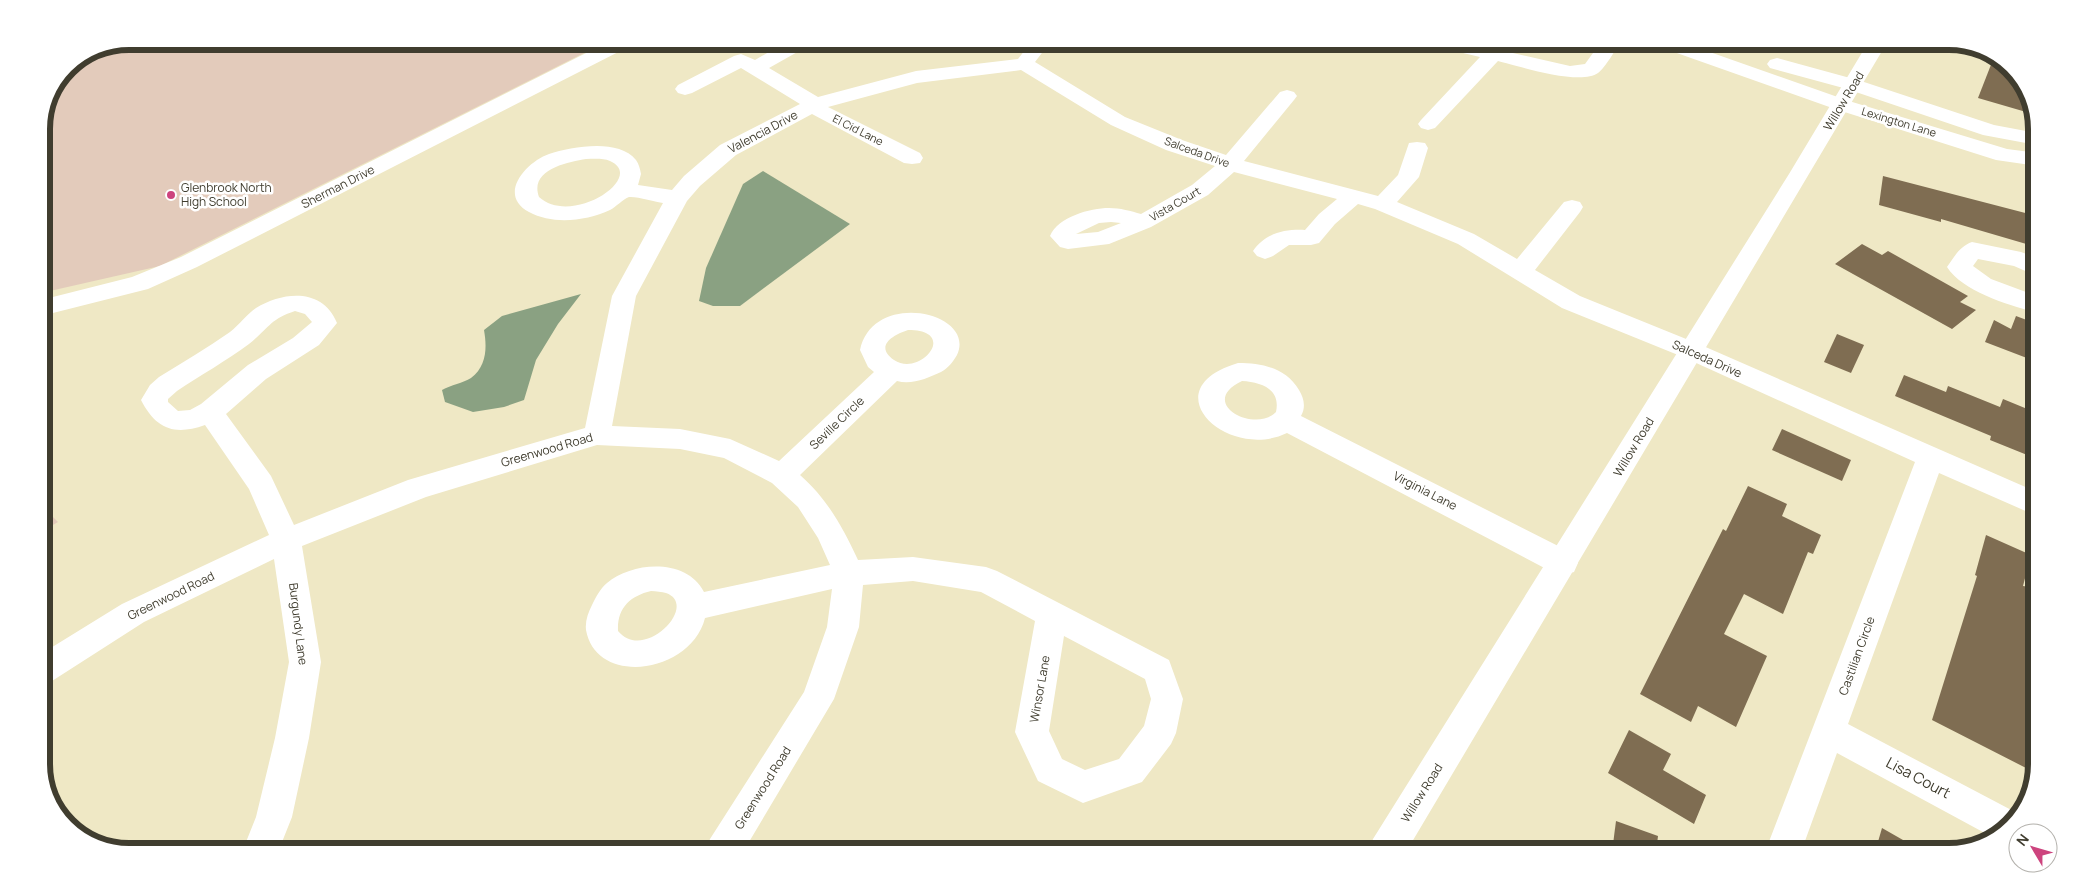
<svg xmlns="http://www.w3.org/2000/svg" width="2078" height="893" font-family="Manrope,sans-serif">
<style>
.green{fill:#e3cbbb}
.water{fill:#8aa182}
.building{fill:#7f6d52}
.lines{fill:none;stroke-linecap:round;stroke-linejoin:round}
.minor{fill:#fff;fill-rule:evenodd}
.major{fill:#fff;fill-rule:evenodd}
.poi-dot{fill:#cd447e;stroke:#fff;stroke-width:2}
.labels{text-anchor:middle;stroke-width:5;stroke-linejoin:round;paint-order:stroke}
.far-street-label{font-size:11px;fill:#403d2f;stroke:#fff}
.street-label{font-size:12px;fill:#403d2f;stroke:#fff}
.poi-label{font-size:12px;fill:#403d2f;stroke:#fff;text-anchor:start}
.near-street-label{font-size:15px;fill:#403d2f;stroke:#fff}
.rim{fill:none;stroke:#403d2f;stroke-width:6}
</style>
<rect width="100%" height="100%" fill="#efe8c5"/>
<g class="green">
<polygon points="129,41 608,41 160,266 41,293 41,124 67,67 96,48"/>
<polygon points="41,505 58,522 41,532"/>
</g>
<g class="water">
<polygon points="763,171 850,224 740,306 713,306 699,301 706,268 743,184"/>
<path d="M581,294L558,324L536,360L524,400L504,407L473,412L445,402L442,390C451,385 463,383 471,378C487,366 487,347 484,330L502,316Z"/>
</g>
<g class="building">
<polygon points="1994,57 2019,76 2033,114 1978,98"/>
<polygon points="1883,176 2037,216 2037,247 1941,219 1941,222 1879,205"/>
<polygon points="1862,244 1882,255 1888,251 1968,296 1960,302 1976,310 1952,329 1835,264"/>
<polygon points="2016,316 2037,324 2037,362 1985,342 1994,320 2011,329"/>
<polygon points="1837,334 1864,345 1851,373 1824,362"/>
<polygon points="1904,375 1946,392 1948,386 2000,407 2003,399 2037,413 2037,459 1990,440 1991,436 1895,396"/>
<polygon points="1782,429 1851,460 1842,481 1772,450"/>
<polygon points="1748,486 1787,504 1782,516 1821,535 1813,554 1808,552 1783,614 1744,594 1724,634 1767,656 1736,727 1698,706 1691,722 1640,694 1723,529 1726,531"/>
<polygon points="1986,535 2031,555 2023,586 2037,588 2037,729 2028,769 1932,720 1977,576 1975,575"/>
<polygon points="1629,730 1671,754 1663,770 1706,795 1694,824 1608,773"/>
<polygon points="1616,821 1658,836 1656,852 1612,852"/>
<polygon points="1882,828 1924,852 1875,852"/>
</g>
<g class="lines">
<g class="minor">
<polygon points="610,41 634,41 632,45 197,267 148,289 41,316 41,300 132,277 181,257"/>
<path d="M788,41L811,42L808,46L769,68L818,97L916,71L1018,59L1032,41H1051L1035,62L1125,117L1182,140L1226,155L1280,92L1287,90L1294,92L1297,96L1294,100L1244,161L1378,196L1398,175L1409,143L1417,142L1425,143L1428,148L1419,177L1397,202L1474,234L1517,259L1564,202L1572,200L1580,202L1583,207L1580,212L1535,270L1580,296L1701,345L2037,492V516L1939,473L1848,724L2017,813L1998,837L1994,838L1837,753L1801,852H1765L1915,462L1683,357L1562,308L1458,244L1375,209L1358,204L1335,224L1319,243L1311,245H1289L1273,256L1265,259L1257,256L1253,251C1265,233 1285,229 1305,230L1319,214L1337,199L1234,172L1208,195L1151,227L1109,244L1068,249L1060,247L1050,236C1058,217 1090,208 1109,208C1120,208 1131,211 1141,214L1192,185L1215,166L1166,150L1111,125L1021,70L917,83L828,107L920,153L923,158L920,163L912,164L904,163L812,114L736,155L700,186L687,201L636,296L612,426L680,429L730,439L779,461L874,372L868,367L860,350C873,289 977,312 957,355C953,362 948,368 941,372C928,378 912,385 897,381L800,475C828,500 842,526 858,560L913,557L986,567L997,571L1169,660L1183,699L1176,733L1171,744L1142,782L1083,803L1038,781L1015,732L1035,621L981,592L913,581L863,585L859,627L834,699L743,852H705L710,839L804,692L827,627L832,589L705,618C691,674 596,687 586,630C585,621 588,613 592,605C596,597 600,589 607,583C633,561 687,558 704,592L830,565L818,538L798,507L772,483L724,458L680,449L597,445L426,497L302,546L321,662L309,738L292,817L278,852H242L256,817L275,738L289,662L274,559L144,622L52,681L41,685V654L122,604L269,535L249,489L205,425C174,436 156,429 141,400L150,385L159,377C183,362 207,348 230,332C239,325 248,313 256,308C284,291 323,288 337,323L319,345L266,379L226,414L271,476L294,525L408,480L585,428L612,296L663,203C656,202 636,196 629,197C623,199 616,207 610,210C586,221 553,225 529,212C497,195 526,162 549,154C572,147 618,138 636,160C639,164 640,169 641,174L638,185L672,190L684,176L720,145L800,104L741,68L692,93L685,95L678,93L675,89L678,85L734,56L741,54L755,60ZM586,159C594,159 603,158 610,161C647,177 572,227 539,197C529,170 567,162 586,159ZM1111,222L1121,223L1098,232L1076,234L1099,223ZM295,311L305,314L312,322L293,338L248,365L201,404L190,410L178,411L168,402V399L177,391C201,375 226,361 249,344C268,329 270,319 295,311ZM908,330C960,330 920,378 894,360C874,346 893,335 908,330ZM651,591C656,591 662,592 666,593C700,605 644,663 618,631C617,608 630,596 651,591ZM1064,636L1145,679L1151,699L1144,726L1119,759L1085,770L1062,759L1049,731Z"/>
<path d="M1208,41C1219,41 1236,38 1244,48L1241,52C1231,55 1214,50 1208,41Z"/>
<path d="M1427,41H1462L1486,47L1487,41H1506L1504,51L1570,66L1585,64L1593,53L1561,45L1559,41H1593L1601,43L1602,41H1621C1616,49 1605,68 1598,73C1580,86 1519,66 1498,61L1435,128L1428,130L1421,128L1418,124L1421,120L1480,57L1429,45Z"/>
<polygon points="1641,41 1676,41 1687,44 1849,101 2007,149 2037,153 2037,166 1996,160 1835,109 1674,52 1643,45"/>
<polygon points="1777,58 1861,81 1994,125 2037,133 2037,145 1983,135 1847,89 1770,68 1767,64 1770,60"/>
<path d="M1972,242L2021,252L2037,258V276L2014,266L1978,259L1973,266L1991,279L2037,296V313C2009,305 1963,292 1947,267C1954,257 1960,246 1972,242Z"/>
<path d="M1238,363C1262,363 1286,368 1299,390C1304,398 1306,407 1301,416L1574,554L1578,563L1574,572L1563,575L1552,572L1287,433C1227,462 1150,389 1238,363ZM1242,381C1261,382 1281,389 1276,412C1255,434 1196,403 1242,381Z"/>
</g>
<polygon class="major" points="1869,41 1888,41 1406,852 1368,852 1373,839 1789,174"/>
</g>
<circle class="poi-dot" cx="171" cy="195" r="5"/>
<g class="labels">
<g class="far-street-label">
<text transform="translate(1899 122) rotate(17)" y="4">Lexington Lane</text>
<text transform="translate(858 130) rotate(27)" y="4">El Cid Lane</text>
<text transform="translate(1197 152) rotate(20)" y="4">Salceda Drive</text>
<text transform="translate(1175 204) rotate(-30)" y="4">Vista Court</text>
</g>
<g class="street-label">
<text transform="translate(1844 101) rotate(-59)" y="4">Willow Road</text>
<text transform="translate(763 132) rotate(-28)" y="4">Valencia Drive</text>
<text transform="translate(338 187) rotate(-27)" y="4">Sherman Drive</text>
<text transform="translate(1707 359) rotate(24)" y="4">Salceda Drive</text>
<text transform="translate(837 423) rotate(-44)" y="4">Seville Circle</text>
<text transform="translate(1634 447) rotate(-59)" y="4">Willow Road</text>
<text transform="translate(547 450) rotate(-16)" y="4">Greenwood Road</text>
<text transform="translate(1425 491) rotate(27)" y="4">Virginia Lane</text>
<text transform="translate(171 596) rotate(-26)" y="4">Greenwood Road</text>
<text transform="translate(298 624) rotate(83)" y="4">Burgundy Lane</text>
<text transform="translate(1857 656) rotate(-70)" y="4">Castilian Circle</text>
<text transform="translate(1040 689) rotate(-80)" y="4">Winsor Lane</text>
<text transform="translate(763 788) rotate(-58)" y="4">Greenwood Road</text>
<text transform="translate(1422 793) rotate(-58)" y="4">Willow Road</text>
</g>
<g class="poi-label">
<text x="181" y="192">Glenbrook North<tspan x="181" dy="14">High School</tspan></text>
</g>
<g class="near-street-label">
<text transform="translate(1918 778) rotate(28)" y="5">Lisa Court</text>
</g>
</g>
<path d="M0 0H2078V893H0ZM129 50H1949A79 79 0 0 1 2028 129V764A79 79 0 0 1 1949 843H129A79 79 0 0 1 50 764V129A79 79 0 0 1 129 50Z" fill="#fff" fill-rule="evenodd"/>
<path class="rim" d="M129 50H1949A79 79 0 0 1 2028 129V764A79 79 0 0 1 1949 843H129A79 79 0 0 1 50 764V129A79 79 0 0 1 129 50Z"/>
<g transform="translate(2033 848) rotate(308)"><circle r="24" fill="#ffffff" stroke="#b3b1ac"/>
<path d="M0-4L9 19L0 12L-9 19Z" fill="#cd447e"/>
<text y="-8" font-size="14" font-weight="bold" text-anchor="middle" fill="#403d2f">N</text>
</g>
</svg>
